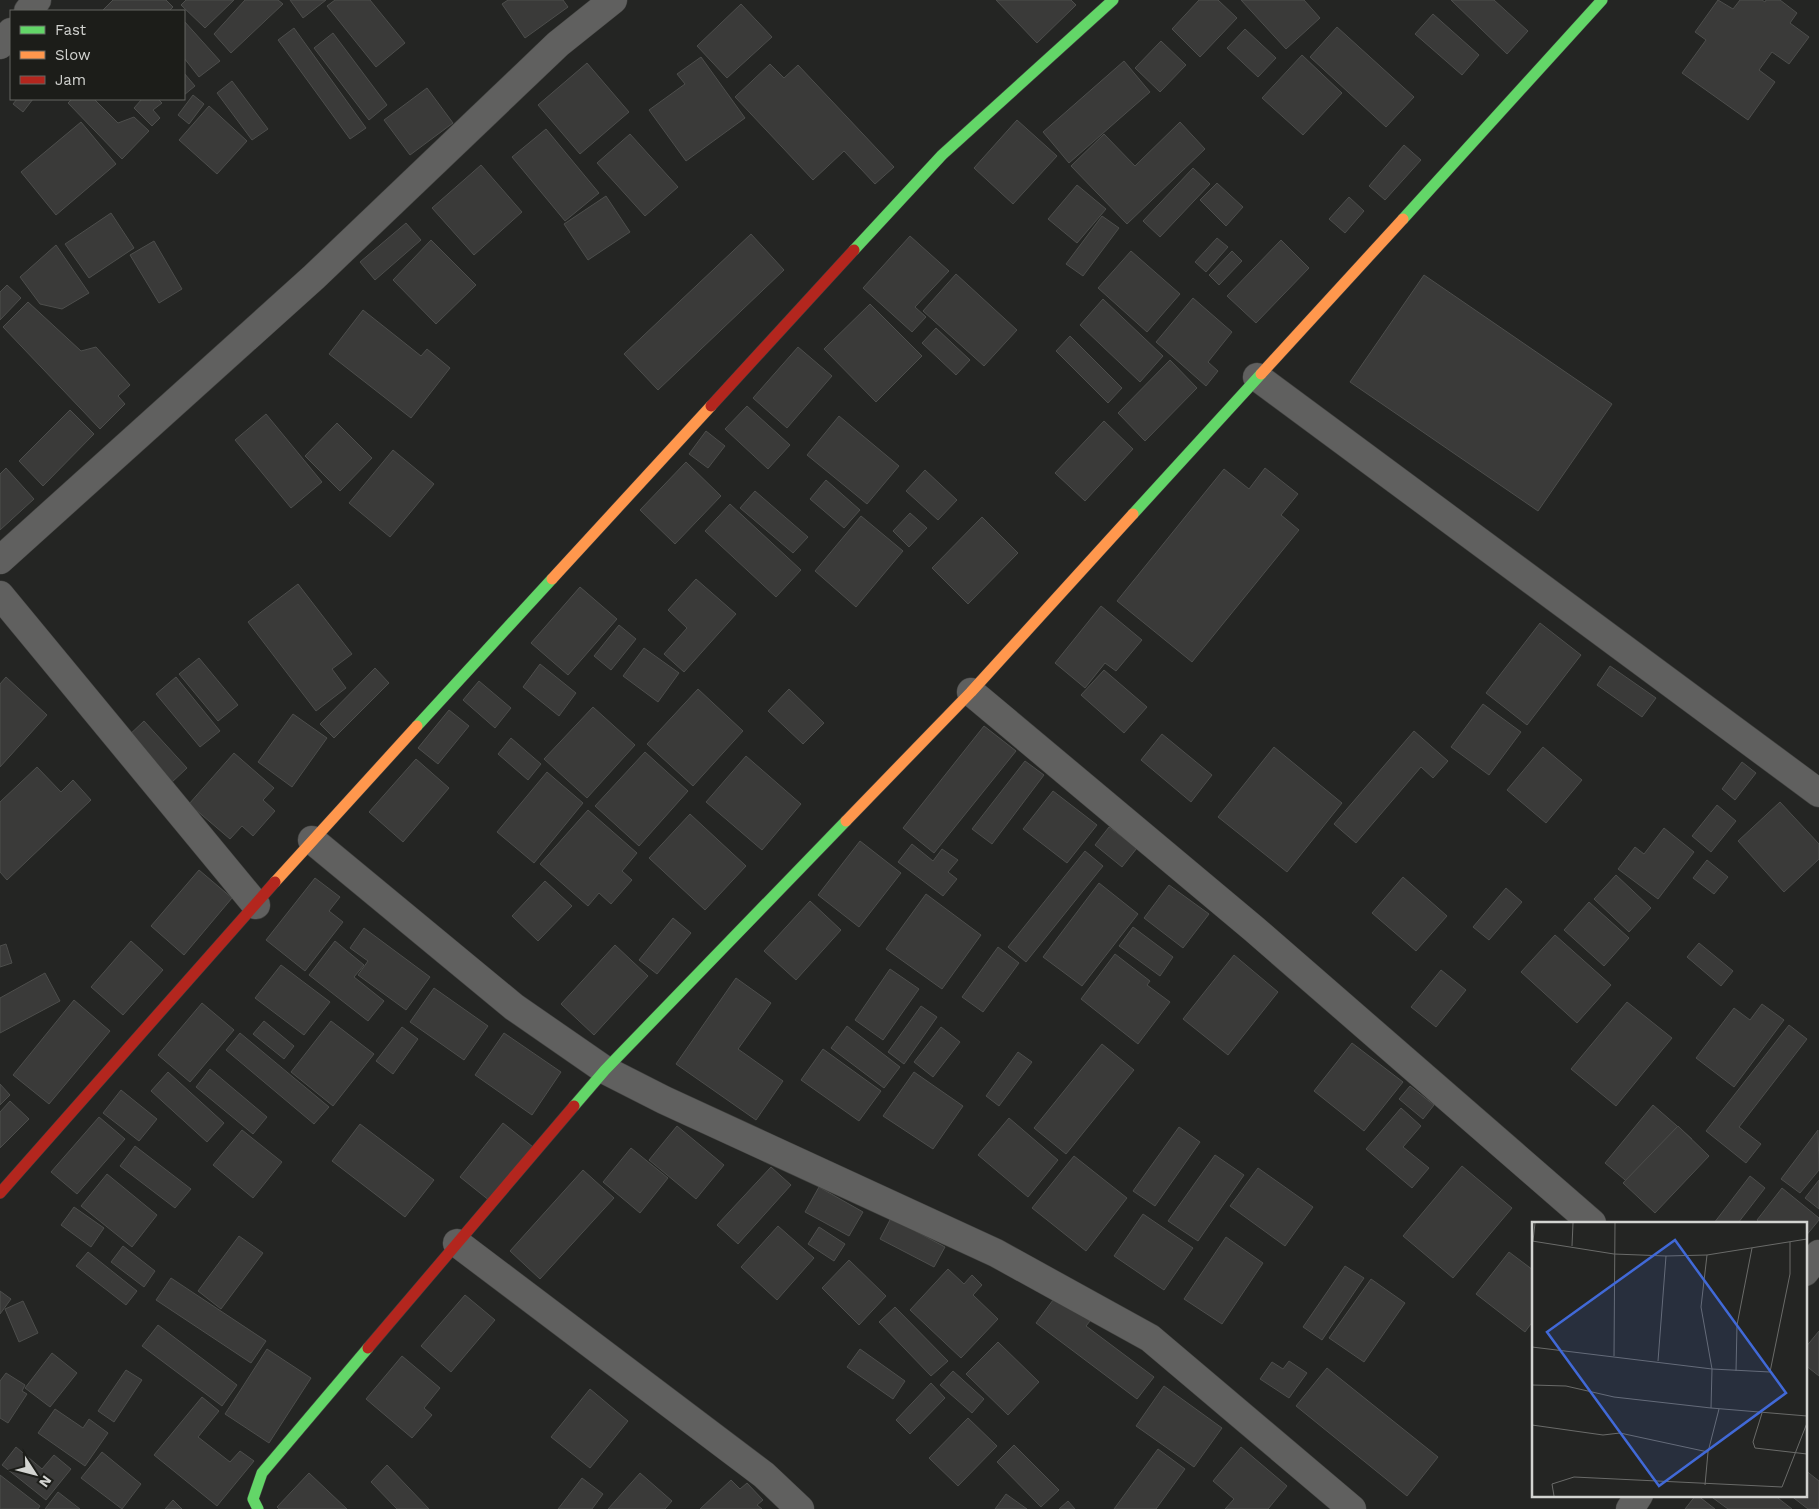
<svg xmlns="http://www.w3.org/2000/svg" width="1819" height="1509" font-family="'Work Sans',sans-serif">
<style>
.building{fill:#3a3a39;stroke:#4d4e4c}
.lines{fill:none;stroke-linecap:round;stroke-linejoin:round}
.street-casing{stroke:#40413f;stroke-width:29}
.fast-casing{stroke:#40413f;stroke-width:12}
.slow-casing{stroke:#40413f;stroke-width:12}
.jam-casing{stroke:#40413f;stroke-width:12}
.street{stroke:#60605f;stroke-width:28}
.fast{stroke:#63d668;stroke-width:11}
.slow{stroke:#ff974d;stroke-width:11}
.jam{stroke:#b3261e;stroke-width:11}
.inset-road{fill:none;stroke:#6a6b69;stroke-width:1}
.view{fill:#4169d7;fill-opacity:0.15;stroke:#4169d7;stroke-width:2.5}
.inset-edge{fill:none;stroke:#d3d4d1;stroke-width:2.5}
</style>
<rect width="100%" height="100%" fill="#242523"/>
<g class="building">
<polygon points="113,0 166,0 173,7 169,11 102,11"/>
<polygon points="186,0 234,0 205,28 181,5"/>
<polygon points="245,0 278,0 283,4 231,53 214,34"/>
<polygon points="290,0 326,0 303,18"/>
<polygon points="335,0 370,0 405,43 376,67 327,6"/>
<polygon points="508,0 563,0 568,7 525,38 502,4"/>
<polygon points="996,0 1071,0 1076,5 1037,43"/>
<polygon points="1199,0 1218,0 1237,18 1200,57 1172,29"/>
<polygon points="1241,0 1304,0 1320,18 1286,49"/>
<polygon points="1451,0 1494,0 1528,31 1507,54"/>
<polygon points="1718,0 1733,9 1740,0 1762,0 1765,2 1766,0 1780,0 1797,13 1790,23 1809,37 1789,64 1772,52 1759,70 1775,82 1748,120 1682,73 1706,40 1695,32"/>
<polygon points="741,4 772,37 727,78 697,46"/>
<polygon points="1433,14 1479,55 1462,75 1415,34"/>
<polygon points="184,21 220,61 199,77 184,58"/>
<polygon points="1337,27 1414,97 1386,127 1310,57"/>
<polygon points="294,28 366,128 350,139 278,40"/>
<polygon points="1245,29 1276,58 1258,77 1227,48"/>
<polygon points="333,33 387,105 369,120 314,48"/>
<polygon points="1161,41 1186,65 1160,92 1135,68"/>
<polygon points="1302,55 1342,93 1303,135 1262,98"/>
<polygon points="701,57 745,118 686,161 649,110 685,84 677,74"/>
<polygon points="1124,61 1150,92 1069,163 1043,132"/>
<polygon points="587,63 629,112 580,154 538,105"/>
<polygon points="770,64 784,78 798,65 894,167 875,184 844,151 813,180 735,97"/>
<polygon points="184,73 195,86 184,95"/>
<polygon points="232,81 268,129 252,140 217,93"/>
<polygon points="427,88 453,123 410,155 384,120"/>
<polygon points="193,95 204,104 189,124 178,115"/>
<polygon points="17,99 33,99 23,112 13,104"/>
<polygon points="72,99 94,99 118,123 134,117 149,131 122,159 68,103"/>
<polygon points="142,99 158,99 162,103 153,110 160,118 152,126 134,108"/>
<polygon points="209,106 247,141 217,174 179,140"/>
<polygon points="1017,120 1057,156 1013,204 974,168"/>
<polygon points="81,122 116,164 56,215 21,172"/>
<polygon points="1180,122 1205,149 1127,224 1071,166 1104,134 1135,166"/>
<polygon points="546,129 599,193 565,221 512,157"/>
<polygon points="630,134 678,187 645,216 597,163"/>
<polygon points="1404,145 1421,160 1385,200 1369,186"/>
<polygon points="481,165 522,212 474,255 432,208"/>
<polygon points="1193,168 1210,184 1160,237 1143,221"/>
<polygon points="1217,183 1243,207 1226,226 1200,200"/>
<polygon points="1077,185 1106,209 1077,243 1048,219"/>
<polygon points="606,196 630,232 588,260 564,224"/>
<polygon points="1349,197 1364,211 1345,233 1329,219"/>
<polygon points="111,213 134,248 89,278 65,244"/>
<polygon points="1102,216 1119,228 1083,276 1066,264"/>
<polygon points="406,223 421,240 375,280 360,262"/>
<polygon points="751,234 784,270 658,390 624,354"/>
<polygon points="910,236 949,271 915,307 926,317 912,332 863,288"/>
<polygon points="1217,238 1228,247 1206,272 1195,262"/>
<polygon points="431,240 476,285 436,324 393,280"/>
<polygon points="1281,240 1309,268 1256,323 1227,296"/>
<polygon points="154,241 182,289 159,303 130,255"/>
<polygon points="56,245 89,293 62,309 40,304 20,277"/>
<polygon points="1131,251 1180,294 1147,332 1098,288"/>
<polygon points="1232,251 1242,261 1219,285 1209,275"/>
<polygon points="956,274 1017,330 984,366 923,311"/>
<polygon points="1424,275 1612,404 1538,511 1350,382"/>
<polygon points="7,285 21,298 0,320 0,292"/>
<polygon points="1193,298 1232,332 1208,362 1218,371 1206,386 1156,342"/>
<polygon points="1103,299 1163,356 1140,382 1080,325"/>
<polygon points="28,302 81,351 96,347 130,385 118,396 125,404 100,429 3,327"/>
<polygon points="870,304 922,356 876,402 824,349"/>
<polygon points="363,310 421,356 427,349 450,368 411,418 329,354"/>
<polygon points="936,328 970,360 956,375 922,343"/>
<polygon points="1070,336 1122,388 1108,403 1056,351"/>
<polygon points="798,347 832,376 787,428 753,398"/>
<polygon points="1170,360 1197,388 1145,441 1118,413"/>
<polygon points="747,406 790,445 768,469 725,429"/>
<polygon points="70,410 94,434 43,486 19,461"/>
<polygon points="266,414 322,482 291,508 235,440"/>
<polygon points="839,416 899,466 867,504 807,455"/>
<polygon points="1104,421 1133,449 1085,501 1055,473"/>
<polygon points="337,423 372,458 340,491 305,456"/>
<polygon points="706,431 725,446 708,468 689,454"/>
<polygon points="393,450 434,484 390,537 349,503"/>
<polygon points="686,462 721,496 675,544 640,510"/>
<polygon points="6,468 34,499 0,530 0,474"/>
<polygon points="1265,468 1298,494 1281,515 1299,530 1192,662 1117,601 1224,469 1249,489"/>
<polygon points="925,470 957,500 938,520 906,491"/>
<polygon points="826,480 860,510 844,528 810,499"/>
<polygon points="755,491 808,537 793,553 740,508"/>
<polygon points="730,504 801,570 776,597 705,531"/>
<polygon points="910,513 927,528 909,547 893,531"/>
<polygon points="861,516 903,551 856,607 815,571"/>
<polygon points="982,517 1018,553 968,604 932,568"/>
<polygon points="696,579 736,614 684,672 664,654 687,628 668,610"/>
<polygon points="298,584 352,654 332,669 346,688 316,711 248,622"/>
<polygon points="580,587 617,619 568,675 531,643"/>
<polygon points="1101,606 1142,640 1116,671 1105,663 1085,688 1055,663"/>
<polygon points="1540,623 1581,655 1527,725 1486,693"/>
<polygon points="619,625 636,639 611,670 594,656"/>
<polygon points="644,648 679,673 658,702 623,676"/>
<polygon points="199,658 238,705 218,721 179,674"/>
<polygon points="540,664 576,693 559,716 523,687"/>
<polygon points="1610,666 1656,698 1642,717 1597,685"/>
<polygon points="375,668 389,683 334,738 320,724"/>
<polygon points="1104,670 1147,707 1124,733 1081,695"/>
<polygon points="6,677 47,715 0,767 0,684"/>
<polygon points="176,677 220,731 200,747 156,694"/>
<polygon points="479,681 511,708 495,728 463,700"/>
<polygon points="698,689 743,731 693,786 647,744"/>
<polygon points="789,689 824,723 803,744 768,711"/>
<polygon points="1483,704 1521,732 1489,775 1451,747"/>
<polygon points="593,707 635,745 587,798 544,759"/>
<polygon points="449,710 469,726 438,764 418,748"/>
<polygon points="293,714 327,738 292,787 258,762"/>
<polygon points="144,721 187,768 170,784 126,738"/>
<polygon points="984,726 1016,751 934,853 903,828"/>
<polygon points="1414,731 1448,761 1433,778 1421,767 1356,843 1334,824"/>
<polygon points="1162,734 1212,775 1191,802 1141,760"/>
<polygon points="511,738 541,764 528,780 498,754"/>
<polygon points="1274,747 1342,803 1287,872 1218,817"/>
<polygon points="1543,747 1582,780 1546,823 1507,790"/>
<polygon points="645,752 688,791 639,846 595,806"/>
<polygon points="234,753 274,788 263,800 275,811 253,836 242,826 230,839 189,804"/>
<polygon points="746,756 801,804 762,850 706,802"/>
<polygon points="416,759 449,788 403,842 369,812"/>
<polygon points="1025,761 1044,775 992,844 972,829"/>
<polygon points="1742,762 1756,773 1735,800 1722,789"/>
<polygon points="37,767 61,792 73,780 91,800 7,880 0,872 0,802"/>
<polygon points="547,772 583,803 534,863 497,832"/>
<polygon points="1053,791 1097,825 1067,863 1023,829"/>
<polygon points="1780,802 1819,844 1819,859 1784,892 1738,841"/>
<polygon points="1717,805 1736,821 1711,852 1692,836"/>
<polygon points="588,810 637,853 622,871 632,880 611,904 599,893 588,906 540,864"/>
<polygon points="690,814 746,866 705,910 649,858"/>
<polygon points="1109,827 1137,848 1122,867 1095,845"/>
<polygon points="1664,828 1694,852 1658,899 1618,869 1635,847 1644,854"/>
<polygon points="860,841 901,873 859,927 818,895"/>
<polygon points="912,844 933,861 942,849 958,860 948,872 957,879 943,896 898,862"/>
<polygon points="1085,851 1103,866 1026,962 1008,947"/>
<polygon points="1707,860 1728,877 1714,894 1693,878"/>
<polygon points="199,870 232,898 184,955 151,926"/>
<polygon points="1616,875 1651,908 1629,932 1594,899"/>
<polygon points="1403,877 1447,916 1416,951 1372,913"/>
<polygon points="315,878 340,897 329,911 343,922 305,971 266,940"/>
<polygon points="545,881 572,906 538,941 512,916"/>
<polygon points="1099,883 1138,914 1082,986 1043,957"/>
<polygon points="1169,885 1209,914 1183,948 1144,918"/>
<polygon points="1506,888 1522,902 1489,940 1473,927"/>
<polygon points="926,894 981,935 942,989 886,949"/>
<polygon points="810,901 841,930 796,980 764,951"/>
<polygon points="1589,902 1629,938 1604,966 1564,930"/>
<polygon points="673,918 691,933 657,974 639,960"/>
<polygon points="1133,927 1173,957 1160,976 1119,946"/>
<polygon points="364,928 430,977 406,1010 358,975 368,961 350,948"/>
<polygon points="1555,935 1611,985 1577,1023 1521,972"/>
<polygon points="131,941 163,970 123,1015 91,987"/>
<polygon points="335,941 364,965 354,977 384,1001 368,1021 309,975"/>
<polygon points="1699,943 1733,971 1721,986 1687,957"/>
<polygon points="6,944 12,963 0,967 0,946"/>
<polygon points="615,945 648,976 594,1035 561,1004"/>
<polygon points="998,947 1019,963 983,1012 962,997"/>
<polygon points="1115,954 1150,981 1147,985 1170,1002 1138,1044 1081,999"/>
<polygon points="1234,955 1278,992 1228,1055 1183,1019"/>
<polygon points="281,965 330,1002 304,1035 255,998"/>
<polygon points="890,969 919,989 883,1040 855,1020"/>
<polygon points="1441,970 1466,990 1436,1027 1411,1007"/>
<polygon points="45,973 60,1001 0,1033 0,998"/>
<polygon points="736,978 771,1003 738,1049 783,1081 756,1120 676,1064"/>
<polygon points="434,988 488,1026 464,1060 410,1022"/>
<polygon points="74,1000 110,1031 49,1104 13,1075"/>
<polygon points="1627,1002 1672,1038 1616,1106 1571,1069"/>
<polygon points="202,1003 234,1030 190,1082 158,1055"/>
<polygon points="1762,1004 1784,1020 1734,1087 1696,1058 1734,1008 1750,1020"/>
<polygon points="921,1006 937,1017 904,1064 888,1052"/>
<polygon points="264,1021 294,1046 284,1059 253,1034"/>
<polygon points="331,1021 374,1054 333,1106 291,1072"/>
<polygon points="1789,1025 1807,1039 1739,1127 1761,1144 1746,1163 1706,1131"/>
<polygon points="847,1026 900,1067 884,1088 831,1048"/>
<polygon points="402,1027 418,1039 393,1074 376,1061"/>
<polygon points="941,1027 960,1042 933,1077 914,1062"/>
<polygon points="240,1033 329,1107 314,1124 226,1050"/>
<polygon points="504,1033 561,1072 532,1115 475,1075"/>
<polygon points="1352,1043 1403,1082 1364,1131 1314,1091"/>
<polygon points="1102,1044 1134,1070 1066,1154 1034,1128"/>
<polygon points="823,1049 881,1091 859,1121 801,1080"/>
<polygon points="1018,1052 1032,1062 999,1106 986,1096"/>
<polygon points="210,1069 267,1117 253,1134 196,1087"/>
<polygon points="168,1072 224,1123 207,1142 151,1091"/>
<polygon points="914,1072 963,1106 933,1149 883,1116"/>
<polygon points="0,1084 10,1095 0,1105"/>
<polygon points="1410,1086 1434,1105 1423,1119 1399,1099"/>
<polygon points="121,1090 157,1119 139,1141 103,1113"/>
<polygon points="10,1101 29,1119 0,1148 0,1112"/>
<polygon points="1653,1105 1692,1139 1644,1196 1605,1163"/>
<polygon points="1401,1108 1421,1126 1403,1147 1429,1168 1412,1188 1366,1149"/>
<polygon points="99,1117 125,1139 77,1194 51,1172"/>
<polygon points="1009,1118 1058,1160 1028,1197 978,1155"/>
<polygon points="503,1123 533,1147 490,1201 460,1177"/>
<polygon points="360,1124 434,1180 405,1217 332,1161"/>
<polygon points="677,1126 724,1165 696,1199 649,1160"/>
<polygon points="1678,1126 1709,1156 1655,1213 1623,1183"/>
<polygon points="1179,1127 1200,1142 1155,1206 1133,1191"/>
<polygon points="242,1130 282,1162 253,1198 213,1165"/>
<polygon points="1818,1130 1819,1170 1800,1193 1781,1179"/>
<polygon points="135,1146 191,1189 175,1208 120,1166"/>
<polygon points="631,1148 668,1178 640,1213 603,1182"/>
<polygon points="1215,1155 1244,1175 1198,1241 1168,1221"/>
<polygon points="1074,1156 1127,1198 1086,1251 1032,1208"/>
<polygon points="1462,1166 1512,1208 1453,1278 1403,1236"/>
<polygon points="771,1167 791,1185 738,1244 717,1225"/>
<polygon points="1258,1168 1313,1207 1285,1246 1230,1206"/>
<polygon points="583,1170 614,1198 540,1279 510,1251"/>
<polygon points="107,1174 157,1215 132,1247 81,1206"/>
<polygon points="1750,1176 1765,1188 1738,1223 1714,1223"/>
<polygon points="1819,1180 1819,1209 1805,1198"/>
<polygon points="819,1187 863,1212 849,1236 805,1212"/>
<polygon points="1782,1188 1819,1218 1819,1220 1805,1237 1805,1223 1760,1223 1757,1220"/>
<polygon points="74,1207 104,1228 91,1247 61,1225"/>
<polygon points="1143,1214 1193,1248 1164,1290 1114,1256"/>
<polygon points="891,1218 945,1247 934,1267 880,1239"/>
<polygon points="778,1226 814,1258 777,1300 741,1267"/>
<polygon points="819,1227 845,1244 834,1261 808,1244"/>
<polygon points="239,1236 263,1253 221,1309 198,1291"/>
<polygon points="1226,1237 1263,1263 1222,1324 1184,1299"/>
<polygon points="123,1246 155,1271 144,1287 111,1262"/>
<polygon points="88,1252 137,1291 126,1305 76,1266"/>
<polygon points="1509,1252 1533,1270 1533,1321 1525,1332 1476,1294"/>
<polygon points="849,1260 886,1296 859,1325 822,1288"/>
<polygon points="1345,1266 1364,1278 1322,1340 1303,1327"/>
<polygon points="948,1269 964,1284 972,1275 982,1285 973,1295 998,1319 961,1358 910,1310"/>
<polygon points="171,1278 266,1341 251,1363 156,1300"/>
<polygon points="1371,1279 1405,1303 1364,1362 1329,1338"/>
<polygon points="0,1291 11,1299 0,1314"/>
<polygon points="465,1295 495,1320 451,1372 421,1346"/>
<polygon points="1056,1296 1090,1321 1086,1326 1154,1377 1137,1399 1036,1323"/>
<polygon points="23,1301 38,1333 19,1342 5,1309"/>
<polygon points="895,1307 948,1361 931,1376 879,1322"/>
<polygon points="158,1325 237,1385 222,1406 142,1346"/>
<polygon points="1819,1331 1819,1376 1805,1365 1805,1348"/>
<polygon points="998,1342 1039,1382 1008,1415 966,1374"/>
<polygon points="267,1349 311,1378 269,1443 225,1414"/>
<polygon points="860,1349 905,1381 893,1399 847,1367"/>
<polygon points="52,1353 77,1373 50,1407 25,1388"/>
<polygon points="402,1356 440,1388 424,1408 432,1415 412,1438 366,1399"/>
<polygon points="1289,1361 1307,1373 1289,1398 1260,1379 1272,1362 1283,1369"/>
<polygon points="1327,1368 1438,1457 1407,1496 1296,1406"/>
<polygon points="126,1370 142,1380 114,1422 98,1411"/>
<polygon points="953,1371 984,1399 972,1413 940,1385"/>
<polygon points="6,1373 25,1385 22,1391 27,1394 8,1423 0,1418 0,1381"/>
<polygon points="931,1383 945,1398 910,1434 896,1420"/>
<polygon points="1164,1386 1222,1428 1194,1467 1136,1426"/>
<polygon points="590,1389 628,1421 590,1468 551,1437"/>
<polygon points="202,1397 219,1411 198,1437 230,1462 240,1451 254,1461 217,1506 154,1455"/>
<polygon points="55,1409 83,1428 89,1419 108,1433 85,1466 38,1433"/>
<polygon points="968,1418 997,1446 958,1486 929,1458"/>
<polygon points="1014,1445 1059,1490 1041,1507 997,1462"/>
<polygon points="16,1447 42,1469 54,1455 71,1469 46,1500 2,1465"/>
<polygon points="1241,1447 1287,1486 1268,1509 1225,1509 1234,1499 1213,1481"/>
<polygon points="1158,1449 1185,1469 1156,1509 1114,1509"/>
<polygon points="102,1452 141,1484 122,1509 81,1478"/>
<polygon points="387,1465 429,1509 397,1509 371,1482"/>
<polygon points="1805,1470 1819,1481 1819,1509 1808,1509 1790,1495 1805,1495"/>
<polygon points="309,1473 347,1509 279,1509 277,1507"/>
<polygon points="640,1473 672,1501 665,1509 608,1509"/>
<polygon points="0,1475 40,1506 38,1509 0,1509"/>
<polygon points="582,1478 603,1494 592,1509 558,1509"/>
<polygon points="731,1480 740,1489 747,1483 763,1500 757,1505 762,1509 700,1509"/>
<polygon points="58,1492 80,1509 45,1509"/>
<polygon points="1006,1494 1027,1509 995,1509"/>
<polygon points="1696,1495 1697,1495 1715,1509 1685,1509"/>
<polygon points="1709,1495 1774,1495 1792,1509 1728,1509"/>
<polygon points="173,1500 182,1509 165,1509"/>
<polygon points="1068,1501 1075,1509 1059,1509"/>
</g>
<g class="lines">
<g class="street-casing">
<g id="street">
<polyline points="28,11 37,0"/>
<polyline points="0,45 11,32"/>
<polyline points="1257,377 1819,793"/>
<polyline points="0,560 314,277 558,44 613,0"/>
<polyline points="0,595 256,905"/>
<polyline points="971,692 1254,929 1592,1223"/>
<polyline points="312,840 514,1007 605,1070 664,1100 996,1253 1150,1338 1352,1509"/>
<polyline points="457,1243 764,1475 800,1509"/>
<polyline points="1805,1272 1819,1254"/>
<polyline points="1630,1509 1639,1495"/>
</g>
</g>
<g class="fast-casing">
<g id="fast">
<polyline points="1403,219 1602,0"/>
<polyline points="854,250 942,155 1113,0"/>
<polyline points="1133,514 1261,374"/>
<polyline points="417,726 552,579"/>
<polyline points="574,1106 605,1070 846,821"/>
<polyline points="258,1509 253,1499 262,1473 368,1348"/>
</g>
</g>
<g class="slow-casing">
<g id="slow">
<polyline points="1261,374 1403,219"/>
<polyline points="552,579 711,406"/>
<polyline points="846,821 971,692 1133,514"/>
<polyline points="275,882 417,726"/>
</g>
</g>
<g class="jam-casing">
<g id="jam">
<polyline points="711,406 854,250"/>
<polyline points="0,1193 275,882"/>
<polyline points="368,1348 574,1106"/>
</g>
</g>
<use href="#street" class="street"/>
<use href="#fast" class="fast"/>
<use href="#slow" class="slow"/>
<use href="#jam" class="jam"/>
</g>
<g transform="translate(1532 1222)">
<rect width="275" height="275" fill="#242523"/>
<path class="inset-road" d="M0,19L82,32L134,34L175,33L275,17M1,19L3,1M40,24L41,1M175,33L169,85L180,147L179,186M0,125L180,147L238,150L258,52V20M82,134L83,1M126,139L134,34M204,149L205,103L220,26M0,163L34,164L82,175L179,186L275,194M230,191L221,220L223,226L275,232M0,203L71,213L88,211L176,230M173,263L176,230L187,187M22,274L20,262L42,255L250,265L275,201"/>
<path class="view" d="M143,18L254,171L127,264L15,110Z"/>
<rect width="275" height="275" class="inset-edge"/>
</g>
<rect x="10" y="10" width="175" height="90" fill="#1c1d19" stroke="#656663"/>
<rect x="20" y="26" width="25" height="8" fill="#63d668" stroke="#656663"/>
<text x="55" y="35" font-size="15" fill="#d3d4d1">Fast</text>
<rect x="20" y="51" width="25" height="8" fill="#ff974d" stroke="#656663"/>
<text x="55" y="60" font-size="15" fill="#d3d4d1">Slow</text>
<rect x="20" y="76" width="25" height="8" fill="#b3261e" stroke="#656663"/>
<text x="55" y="85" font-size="15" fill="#d3d4d1">Jam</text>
<g transform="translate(35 1474) rotate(126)" stroke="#1c1d19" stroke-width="4" paint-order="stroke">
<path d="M0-4L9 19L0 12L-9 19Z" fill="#d3d4d1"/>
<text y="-8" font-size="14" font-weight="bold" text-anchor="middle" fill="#d3d4d1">N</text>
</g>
</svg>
